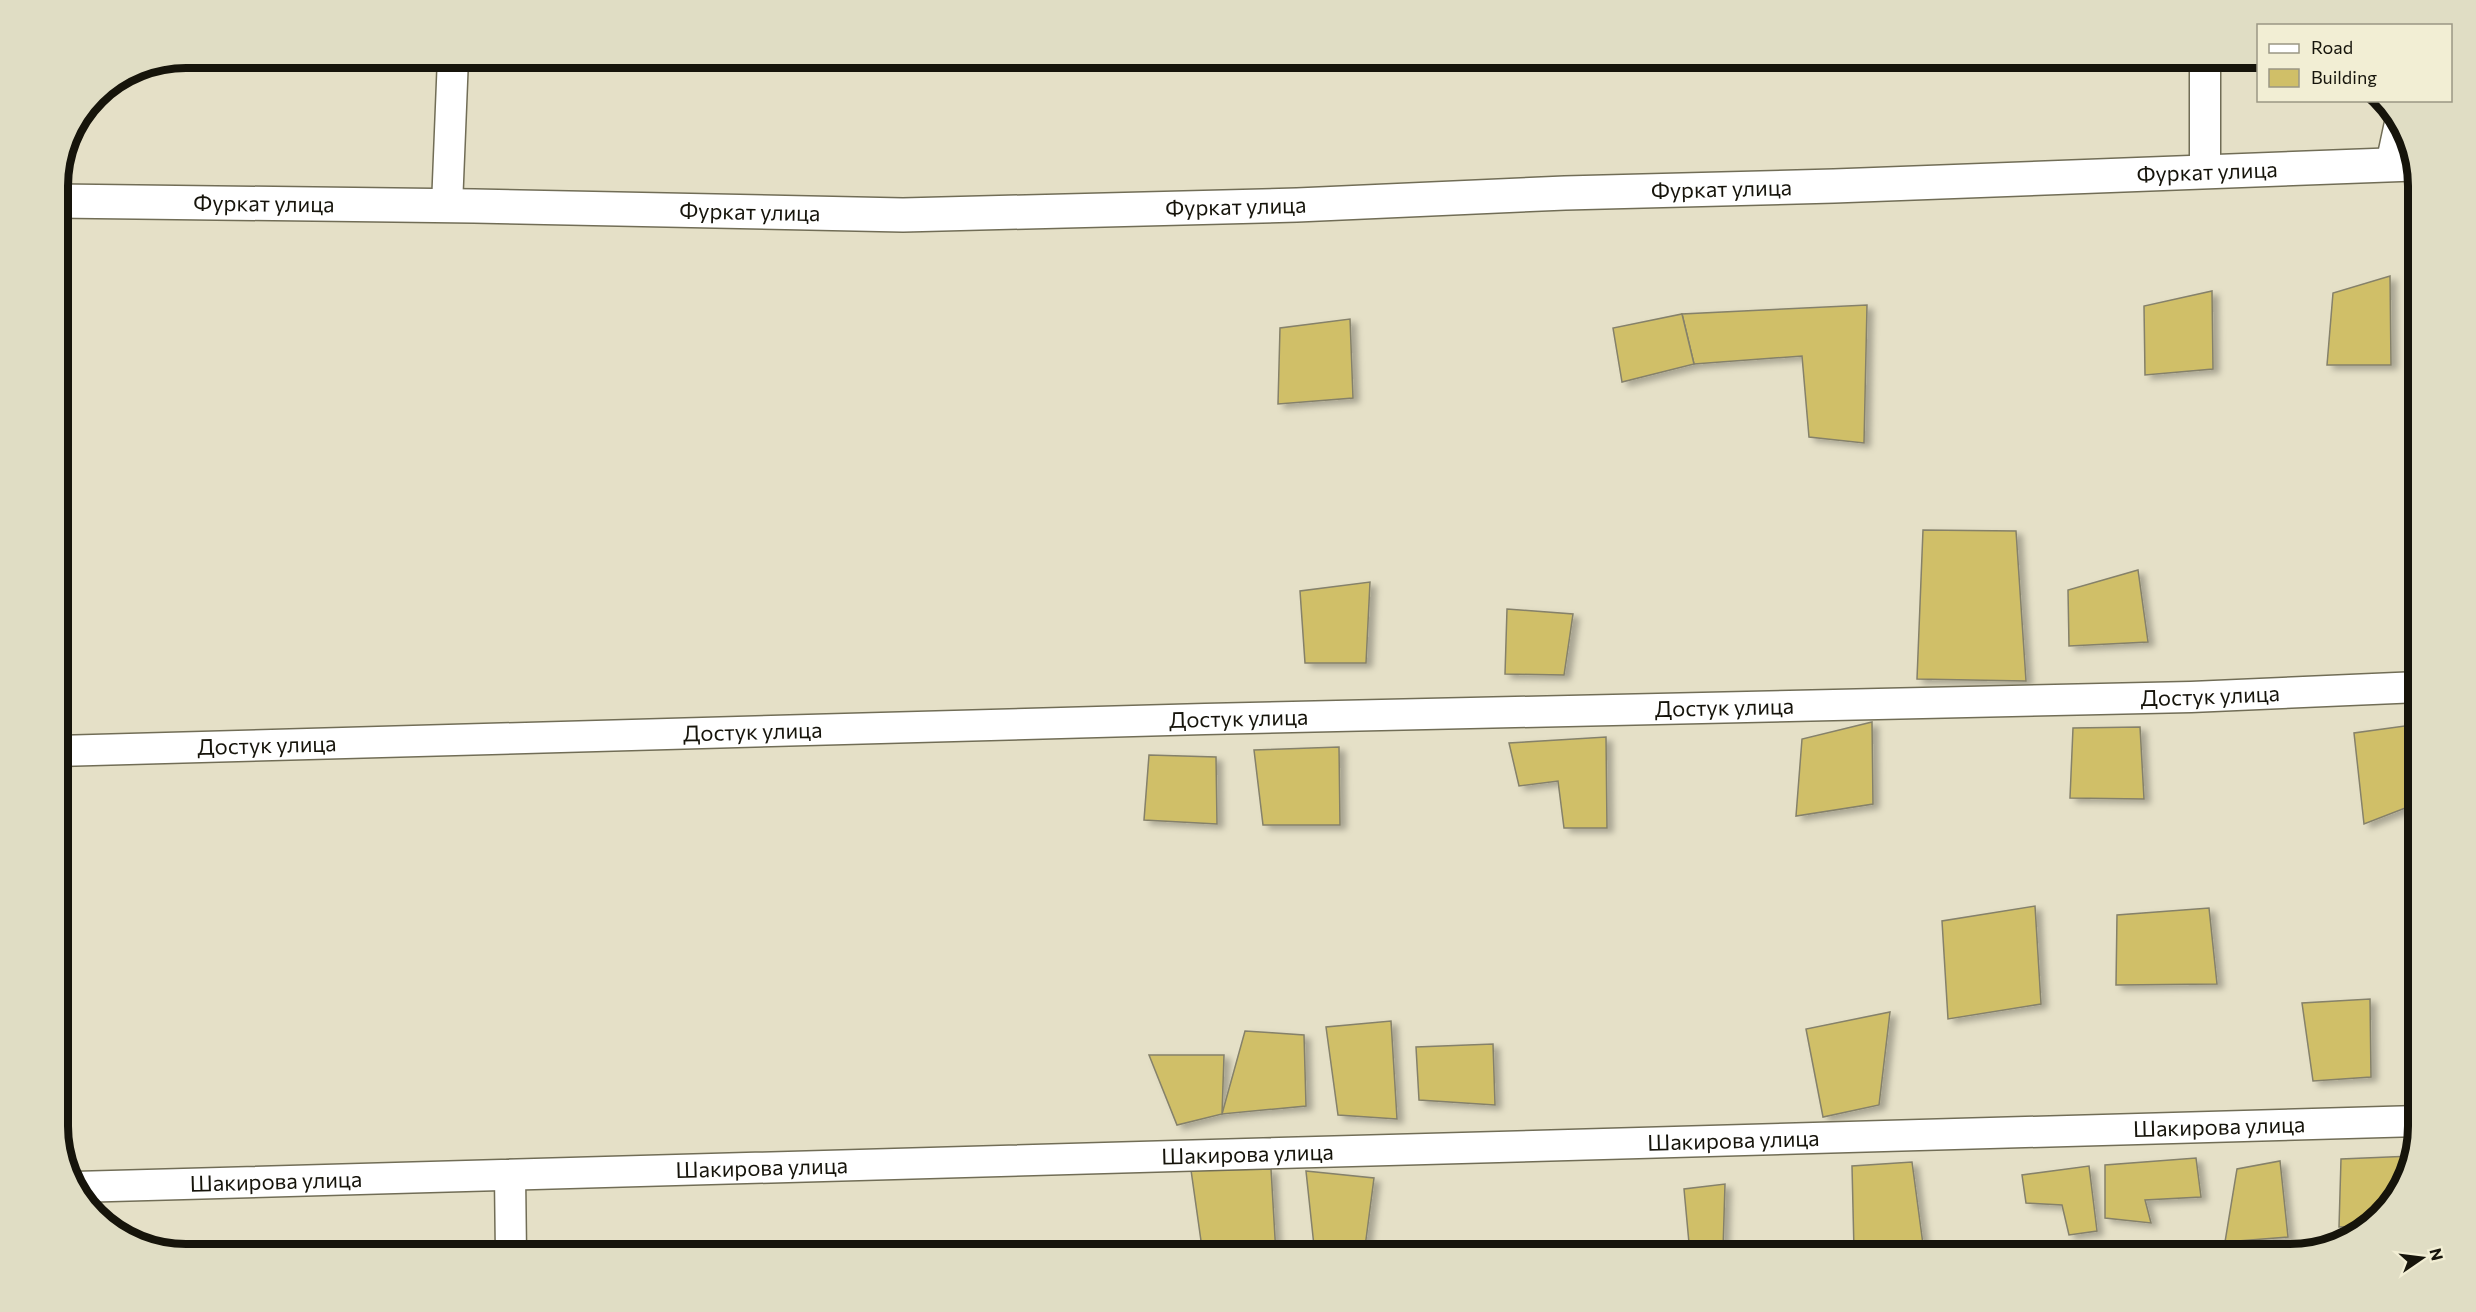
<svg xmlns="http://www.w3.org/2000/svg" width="2476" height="1312" font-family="Commissioner,sans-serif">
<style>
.building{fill:#d0bf68;stroke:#85816a;stroke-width:1.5;filter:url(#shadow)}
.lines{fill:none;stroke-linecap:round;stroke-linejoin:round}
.minor-casing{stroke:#716d56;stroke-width:33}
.trunk-casing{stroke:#716d56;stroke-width:36}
.minor{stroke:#fff;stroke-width:30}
.trunk{stroke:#fff;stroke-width:33}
.labels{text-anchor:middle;stroke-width:4.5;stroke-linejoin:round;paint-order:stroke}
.street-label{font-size:22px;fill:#16140b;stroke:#f2eed4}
.rim{fill:none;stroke:#16140b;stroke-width:8}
</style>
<defs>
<filter id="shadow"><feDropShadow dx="6" dy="4" stdDeviation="3" flood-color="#0004"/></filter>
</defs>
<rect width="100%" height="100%" fill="#e5e0c7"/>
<g class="building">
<polygon points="2390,276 2391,365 2327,365 2333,293"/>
<polygon points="2212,291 2213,369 2145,375 2144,306"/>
<polygon points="1867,305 1864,443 1809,437 1802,356 1694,364 1682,314"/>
<polygon points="1682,314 1694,364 1622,382 1613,328"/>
<polygon points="1350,319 1353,398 1278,404 1280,328"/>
<polygon points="1923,530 2016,531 2026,681 1917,679"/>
<polygon points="2138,570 2148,642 2069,646 2068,590"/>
<polygon points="1370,582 1366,663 1305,663 1300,591"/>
<polygon points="1507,609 1573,614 1564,675 1505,674"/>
<polygon points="1872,722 1873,804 1796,816 1802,739"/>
<polygon points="2419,724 2419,809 2418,803 2364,824 2354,733"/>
<polygon points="2140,727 2144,799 2070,798 2073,728"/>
<polygon points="1606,737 1607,828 1564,828 1558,781 1519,786 1509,743"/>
<polygon points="1339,747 1340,825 1263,825 1254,750"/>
<polygon points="1149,755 1216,757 1217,824 1144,820"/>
<polygon points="2035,906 2041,1004 1948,1019 1942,921"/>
<polygon points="2209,908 2217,984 2116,985 2117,915"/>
<polygon points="2370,999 2371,1077 2313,1081 2302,1003"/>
<polygon points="1890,1012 1879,1105 1823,1117 1806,1029"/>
<polygon points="1391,1021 1397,1119 1338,1115 1326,1027"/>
<polygon points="1245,1031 1304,1035 1306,1106 1222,1114"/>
<polygon points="1493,1044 1495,1105 1419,1100 1416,1047"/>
<polygon points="1149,1055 1224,1055 1222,1114 1177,1125"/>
<polygon points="2412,1156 2406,1184 2369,1226 2339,1227 2341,1159"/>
<polygon points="2196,1158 2201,1197 2145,1200 2151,1223 2105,1218 2105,1165"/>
<polygon points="2280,1161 2288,1237 2225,1242 2237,1169"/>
<polygon points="1912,1162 1924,1252 1854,1251 1852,1166"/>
<polygon points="2089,1166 2097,1231 2069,1235 2062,1205 2026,1203 2022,1175"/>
<polygon points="1271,1169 1276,1255 1203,1255 1191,1170"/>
<polygon points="1306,1171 1374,1178 1365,1247 1314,1246"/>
<polygon points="1725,1184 1723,1249 1690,1254 1684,1189"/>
</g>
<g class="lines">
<g class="minor-casing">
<g id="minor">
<polyline points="2205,57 2205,172"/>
<polyline points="2391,165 2400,123"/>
<polyline points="447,206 453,57"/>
<path id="s1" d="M57,751L1205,719L2191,697L2419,687"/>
<polyline points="510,1175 511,1255"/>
<path id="s2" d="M75,1187L2419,1121"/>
</g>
</g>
<g class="trunk-casing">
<g id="trunk">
<path id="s3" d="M57,201L474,206L903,215L1297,205L1565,193L1834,186L2414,164"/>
</g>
</g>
<use href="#minor" class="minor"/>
<use href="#trunk" class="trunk"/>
</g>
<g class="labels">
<g class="street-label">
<text dy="8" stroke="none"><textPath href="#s3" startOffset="2151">Фуркат улица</textPath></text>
<text dy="8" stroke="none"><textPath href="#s3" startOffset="1665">Фуркат улица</textPath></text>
<text dy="8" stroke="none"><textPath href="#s3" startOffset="207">Фуркат улица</textPath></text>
<text dy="8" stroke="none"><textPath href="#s3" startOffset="1179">Фуркат улица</textPath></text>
<text dy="8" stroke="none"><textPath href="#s3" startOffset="693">Фуркат улица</textPath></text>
<text dy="8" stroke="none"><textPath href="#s1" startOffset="2154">Достук улица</textPath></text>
<text dy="8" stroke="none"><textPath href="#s1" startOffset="1668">Достук улица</textPath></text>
<text dy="8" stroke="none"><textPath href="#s1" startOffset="1182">Достук улица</textPath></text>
<text dy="8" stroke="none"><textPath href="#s1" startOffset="696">Достук улица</textPath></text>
<text dy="8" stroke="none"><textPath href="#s1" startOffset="210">Достук улица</textPath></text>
<text dy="8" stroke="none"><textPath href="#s2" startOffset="2145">Шакирова улица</textPath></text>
<text dy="8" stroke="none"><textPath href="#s2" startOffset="1659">Шакирова улица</textPath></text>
<text dy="8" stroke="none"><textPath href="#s2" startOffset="1173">Шакирова улица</textPath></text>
<text dy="8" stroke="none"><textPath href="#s2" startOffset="687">Шакирова улица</textPath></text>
<text dy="8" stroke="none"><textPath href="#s2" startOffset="201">Шакирова улица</textPath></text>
</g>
</g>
<path d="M0 0H2476V1312H0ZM186 68H2290A118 118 0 0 1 2408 186V1126A118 118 0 0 1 2290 1244H186A118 118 0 0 1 68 1126V186A118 118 0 0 1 186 68Z" fill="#e0ddc4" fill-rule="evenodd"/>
<path class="rim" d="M186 68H2290A118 118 0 0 1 2408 186V1126A118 118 0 0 1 2290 1244H186A118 118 0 0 1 68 1126V186A118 118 0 0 1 186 68Z"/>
<rect x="2257" y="24" width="195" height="78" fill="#f2eed4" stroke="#9a9784" stroke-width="1.5"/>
<rect x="2269" y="44" width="30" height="9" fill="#ffffff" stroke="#9a9784" stroke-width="1.5"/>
<text x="2311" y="54" font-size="18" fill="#16140b">Road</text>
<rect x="2269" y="69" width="30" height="18" fill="#d0bf68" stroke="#9a9784" stroke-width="1.5"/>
<text x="2311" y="84" font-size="18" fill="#16140b">Building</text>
<g transform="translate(2422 1258) rotate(76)" stroke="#f2eed4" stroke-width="4.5" paint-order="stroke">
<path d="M0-4.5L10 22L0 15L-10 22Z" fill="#16140b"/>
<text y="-9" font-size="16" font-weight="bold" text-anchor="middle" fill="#16140b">N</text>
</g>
</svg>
